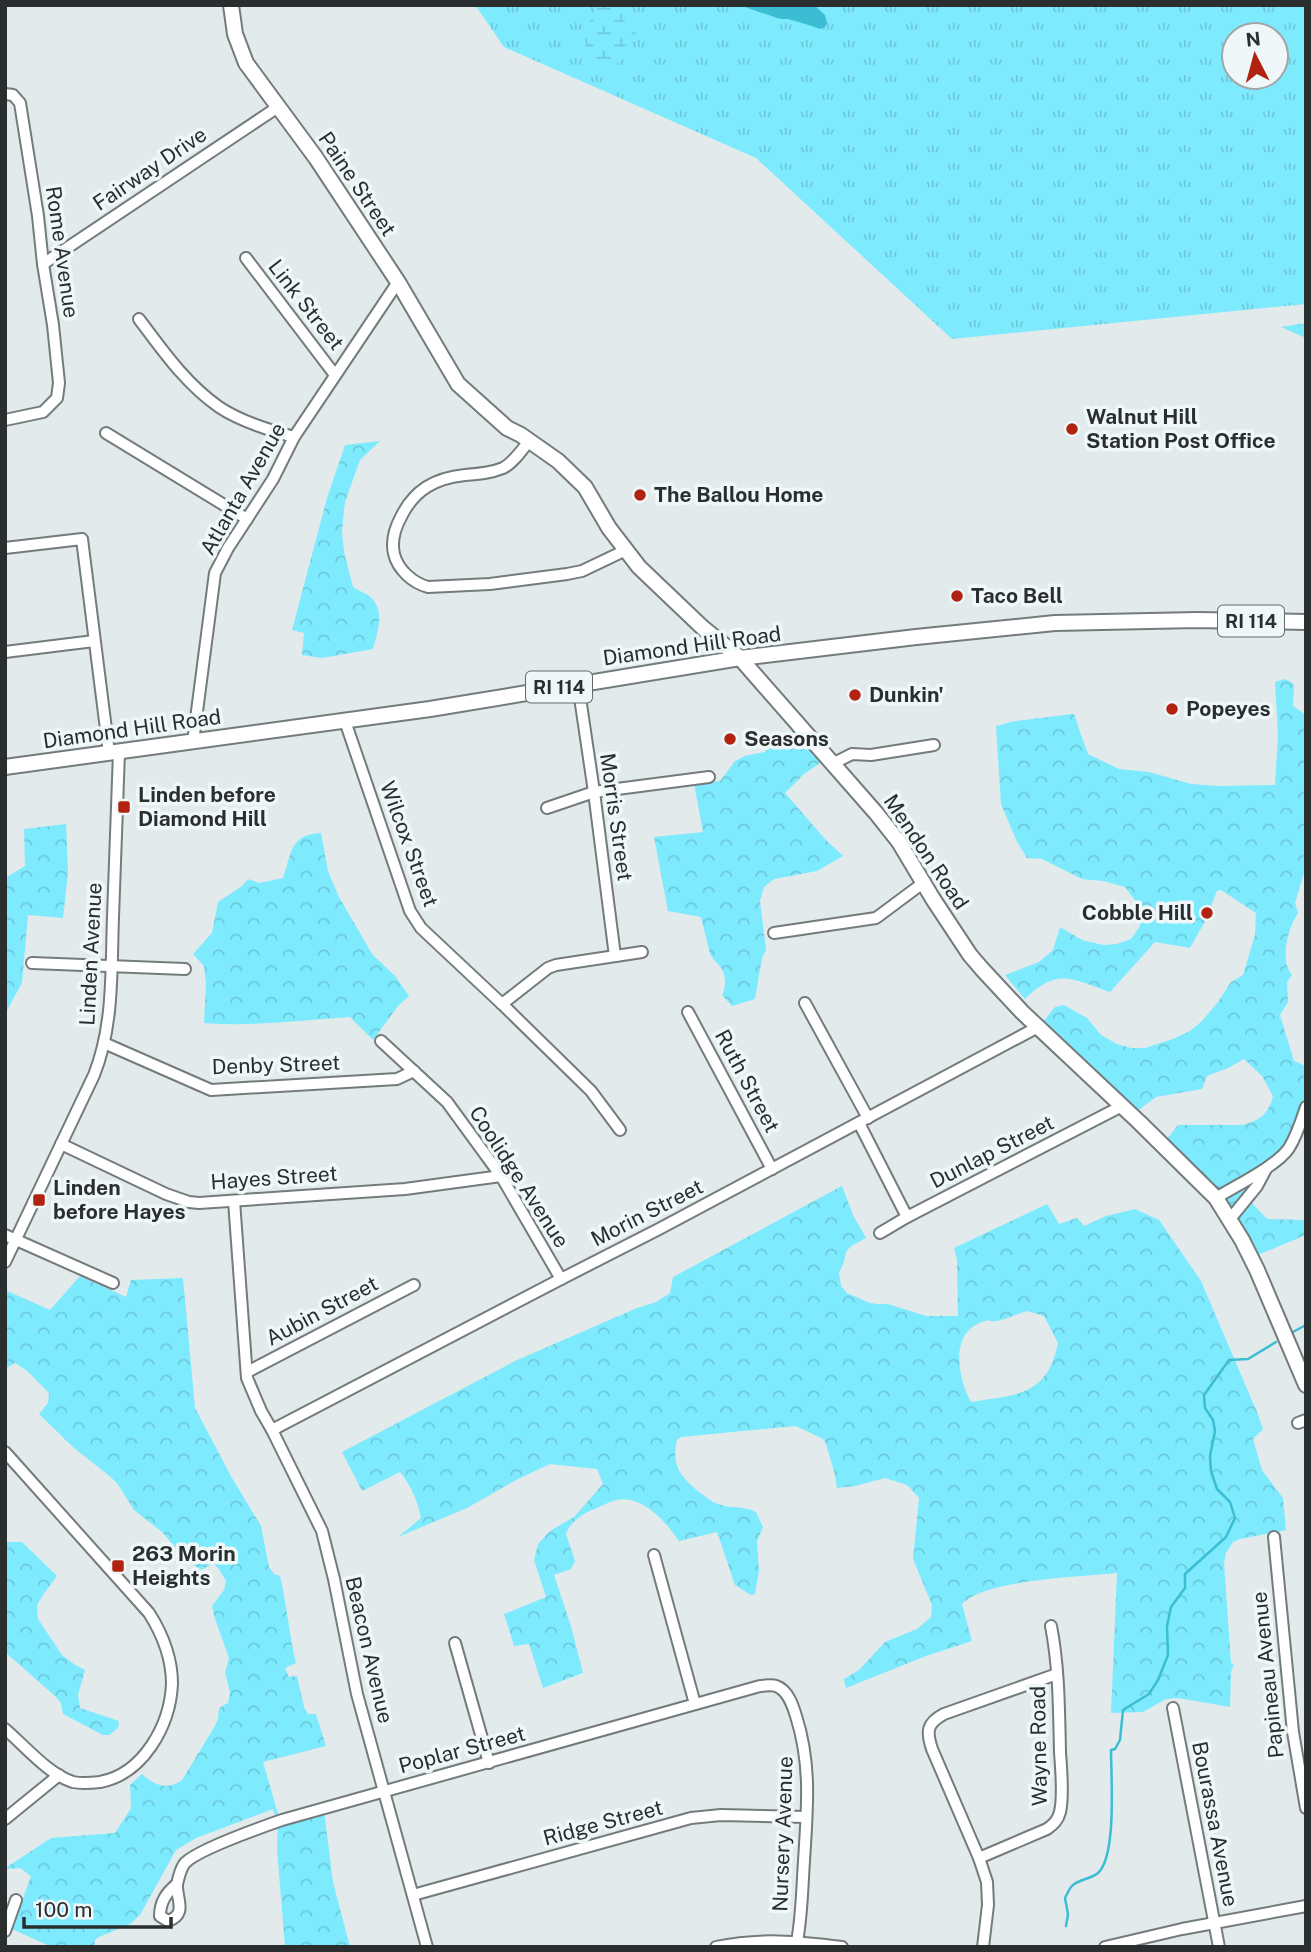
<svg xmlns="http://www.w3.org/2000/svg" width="1311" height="1952" font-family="'Public Sans',sans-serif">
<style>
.grass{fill:url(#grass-tufts);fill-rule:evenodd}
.forest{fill:url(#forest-crowns);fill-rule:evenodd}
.wetland{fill:url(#wetland-marsh)}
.water{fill:#3cbdd3}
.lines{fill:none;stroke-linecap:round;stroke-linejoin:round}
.stream{stroke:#3cbdd3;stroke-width:2.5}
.minor-casing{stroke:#747b7c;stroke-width:14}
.major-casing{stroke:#747b7c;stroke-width:18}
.minor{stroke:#fff;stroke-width:10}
.major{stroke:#fff;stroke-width:14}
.poi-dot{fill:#b12310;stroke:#eff7f9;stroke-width:2.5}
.labels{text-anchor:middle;stroke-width:7;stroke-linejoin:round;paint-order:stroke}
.shield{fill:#eff7f9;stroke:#666a6b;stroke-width:2}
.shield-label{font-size:19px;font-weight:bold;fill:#2b2e2e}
.street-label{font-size:21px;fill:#2b2e2e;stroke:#eff7f9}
.poi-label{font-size:21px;font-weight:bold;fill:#2b2e2e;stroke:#eff7f9;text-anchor:start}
</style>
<defs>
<pattern id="grass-tufts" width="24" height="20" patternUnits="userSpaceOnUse" patternTransform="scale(1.75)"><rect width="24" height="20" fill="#7eeafe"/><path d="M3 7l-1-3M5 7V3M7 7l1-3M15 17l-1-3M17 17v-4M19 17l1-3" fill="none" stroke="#6dc9da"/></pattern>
<pattern id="forest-crowns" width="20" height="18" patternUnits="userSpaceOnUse" patternTransform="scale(1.75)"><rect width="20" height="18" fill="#7eeafe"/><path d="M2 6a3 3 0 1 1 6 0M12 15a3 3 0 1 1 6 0" fill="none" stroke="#6dc9da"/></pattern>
<pattern id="wetland-marsh" width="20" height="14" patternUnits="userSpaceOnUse" patternTransform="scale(1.75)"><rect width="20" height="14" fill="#7eeafe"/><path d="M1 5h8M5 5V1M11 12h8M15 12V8" fill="none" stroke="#6dc9da"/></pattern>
</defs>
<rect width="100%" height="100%" fill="#e2eaec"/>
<path class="grass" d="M475,5H1306V304L952,339L756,158L504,47ZM1234,35H1276V77H1234Z"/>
<g class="forest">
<polygon points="1306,323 1306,338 1281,327"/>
<path d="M380,441L360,460L345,502L342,531L344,552L353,587C357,590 363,592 368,595C386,608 378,631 373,649L322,658L302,655L304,633L292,630L327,498L345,445Z"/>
<path d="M1285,679L1294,684L1293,706L1306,715V866L1295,903L1298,913C1288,928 1279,960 1292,975L1287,982L1288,1002L1280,1015L1294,1061L1306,1066V1112L1295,1136L1249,1200L1267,1219L1306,1220V1235L1253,1257L1219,1207L1163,1144L1178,1125H1242C1260,1121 1269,1113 1273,1096L1262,1076L1244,1059L1228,1068L1207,1076L1202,1089L1156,1097L1132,1115L1039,1027L1055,1007L1064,1005L1087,1018L1101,1035L1117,1044L1131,1048H1145L1173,1039L1190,1031L1202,1021L1218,1002L1231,982L1243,975L1255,935L1256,913L1221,890L1217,891L1204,923L1190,948L1155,942L1110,992C1072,979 1058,967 1025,999L1005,975L1039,962L1053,950L1060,927L1082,940L1103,945L1117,944L1131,939L1140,926V907L1125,887L1103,881L1082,879L1042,859L1027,858L1017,842L1001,804L996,726L1015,721L1072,714L1075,715C1079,731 1083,739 1088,754L1119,769L1149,772L1191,784L1219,786L1275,785L1278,734L1275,682Z"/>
<path d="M798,726L824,760L804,774L785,793L825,839L843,856L817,871L774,879L764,887L760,901L766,950L762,958L755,999L732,1006L722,995C727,986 726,972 718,964C715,961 712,958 710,954L701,917L668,911L654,837L703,832L694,784L720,781L735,761L745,756L764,752L782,741Z"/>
<polygon points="66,824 68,872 63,918 28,915 22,983 5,1014 5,878 25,866 24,829"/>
<path d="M321,833L328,871L339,897L372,954L396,977L409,996L398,1006L373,1040L350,1017C302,1020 252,1027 204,1023L206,984L204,966L193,954L212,933L218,902L242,886L248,879L259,883L283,878C292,853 289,835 321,833Z"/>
<path d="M842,1186L853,1215L866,1238L851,1246L846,1252L844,1262L839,1273L841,1286L847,1293L870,1303L878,1304H888L926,1316H958L957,1259L954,1248L1047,1204L1059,1224L1077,1218L1084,1226L1106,1216L1135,1209L1159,1220L1201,1281L1257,1412L1263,1429L1253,1439L1262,1470L1283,1498L1286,1530L1240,1539L1233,1542L1226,1553L1224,1563L1231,1663L1234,1664L1231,1672L1230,1707L1178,1698L1166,1699L1143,1712L1111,1713L1117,1573C1082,1577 986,1579 962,1604L972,1641L926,1656L846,1688L844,1679L859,1670L885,1642L917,1629L931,1617L932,1605L913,1559L919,1498L907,1485L885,1478L855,1486L837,1488L835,1475L826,1444L823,1439L796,1426L681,1437L677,1440C671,1464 680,1477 699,1492C705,1496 711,1502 718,1504C731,1509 741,1505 756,1512L763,1527L757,1541L759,1571L755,1594L751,1595L735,1585L717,1532L679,1541C666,1522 642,1494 616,1500C609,1502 601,1506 595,1509C583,1513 570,1522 566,1534L575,1561L571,1569L554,1575L571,1626L583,1673L543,1688L529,1644L514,1646L504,1614L546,1597L534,1560L538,1544L550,1531L574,1517L603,1484L597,1469L550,1464L516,1480L467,1508L398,1537L421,1518C417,1500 412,1487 400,1472L362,1491L342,1452L515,1361L637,1308L656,1302L670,1293L673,1277ZM1027,1311L1044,1316L1058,1343C1047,1397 1015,1395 971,1402C958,1378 948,1331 985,1321C994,1319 987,1323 996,1321C1002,1321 1019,1313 1027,1311Z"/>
<path d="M80,1276L126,1297L131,1280L183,1278L195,1408L232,1478L261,1526L269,1567L274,1574L280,1576C287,1605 289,1634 296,1663L285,1668L289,1677L297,1676L304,1707L308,1714H316L326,1746L263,1762L281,1824L324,1811L333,1882L350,1947H285L277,1849L278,1825L273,1809L196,1838L176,1850L140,1915L130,1924L99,1937L95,1940L94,1947H52L12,1929L31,1876L20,1868L6,1869L7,1867L51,1838L115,1833L131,1808L130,1785L142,1774C154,1785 167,1791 182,1780L215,1726L218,1719L219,1708L228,1703L230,1692L225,1673L229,1658L215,1619L212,1606L224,1590L226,1581L219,1569L213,1563L202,1570L187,1561L162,1532L134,1510L117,1483L107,1474L74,1448L39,1414L48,1403L49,1393L26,1370L15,1363L5,1369V1290L50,1310Z"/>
<polygon points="5,1542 22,1542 57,1576 43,1595 37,1605 38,1619 62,1655 74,1664 85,1670 78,1695 80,1708 119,1721 118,1728 109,1735 103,1735 63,1714 61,1703 56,1697 5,1652"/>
</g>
<path class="wetland" d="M598,5H623V19L638,36L624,47L619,62L610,70H600C598,61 593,58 588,50C580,37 592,18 598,5Z"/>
<path class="water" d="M740,5H814L825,15L827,23L825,27L820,29C810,25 799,22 788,19C784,19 780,19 777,18C764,13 752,10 740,5Z"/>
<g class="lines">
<g class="stream">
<polyline points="1291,1333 1306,1325"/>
<path d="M1066,1926L1068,1914L1065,1898C1067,1894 1070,1887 1073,1885C1080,1879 1091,1879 1098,1873C1117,1856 1111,1775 1111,1750L1115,1749L1120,1740L1123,1710L1149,1694L1158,1680L1168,1655L1167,1626L1171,1607L1185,1588V1574L1226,1537L1235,1518L1230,1502L1217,1489L1211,1471L1210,1456L1215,1431L1213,1420L1205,1408L1204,1395L1229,1360L1248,1359L1276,1342"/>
</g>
<g class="minor-casing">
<g id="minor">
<polyline points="5,94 13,95 20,103 38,216 43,264 53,325 59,383 57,398 43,412 5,420"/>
<polyline points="246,258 335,375"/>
<polyline points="43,264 278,107"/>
<path d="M139,319C163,351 186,384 219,407C238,420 272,431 294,437"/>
<polyline points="106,433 247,519"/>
<path d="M529,441C522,450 513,463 503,468C491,473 478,474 465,475C435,478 414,490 401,517C395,528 391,541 394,554C398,570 413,583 428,587L490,584L567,574L582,571L626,550"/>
<polyline points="5,548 82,539 109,753"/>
<polyline points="5,652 94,641"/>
<polyline points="578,684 594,792 615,956"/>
<polyline points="345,721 410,911 421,928 502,1004 548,968 556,965 642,952"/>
<polyline points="193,742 215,573 228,548 273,479 294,437 398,282"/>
<polyline points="834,763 852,754 871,755 934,745"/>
<polyline points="547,808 594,792 709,777"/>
<polyline points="774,933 876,918 923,883"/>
<polyline points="32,963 185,969"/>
<polyline points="805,1003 868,1118"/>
<polyline points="502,1004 591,1091 620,1130"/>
<polyline points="688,1012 772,1169"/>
<polyline points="381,1041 447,1102 501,1176 561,1279"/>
<polyline points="104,1043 211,1090 397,1079 414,1071"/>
<polyline points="859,1123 907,1217"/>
<polyline points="61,1144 166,1194 189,1202 199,1203 405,1189 501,1176"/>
<path d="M1216,1198C1235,1186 1277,1166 1289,1148C1297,1135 1301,1122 1306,1107"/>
<polyline points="234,1201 247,1378 261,1411 272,1430 322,1531 334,1579 357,1694 427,1947"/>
<polyline points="1230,1219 1257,1186 1266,1169"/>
<polyline points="880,1233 907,1217 1122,1106"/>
<polyline points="5,1235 113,1283"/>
<path d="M5,1262L94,1075C114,1025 111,970 113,917C115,862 117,807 119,752"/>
<polyline points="247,1372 414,1285"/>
<polyline points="1298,1423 1306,1420"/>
<polyline points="272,1430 561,1279 659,1229 1038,1027"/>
<path d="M5,1452L149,1613C163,1635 172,1658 172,1684C170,1726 143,1774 100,1782C91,1783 82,1784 73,1782C49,1775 24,1745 5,1729"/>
<polyline points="1274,1537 1293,1732 1306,1808"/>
<polyline points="654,1555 695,1704"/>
<polyline points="455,1643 489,1763"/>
<polyline points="1173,1708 1219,1947"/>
<polyline points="5,1819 59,1775"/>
<path d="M979,1858L1047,1829C1054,1824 1058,1820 1060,1812C1064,1795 1061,1769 1060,1752C1059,1709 1059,1667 1051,1626"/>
<path d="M177,1884C179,1877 180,1869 185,1863C197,1850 262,1827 282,1820L760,1686C765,1686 771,1684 776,1686C788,1690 793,1706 796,1716C812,1766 807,1810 804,1861C802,1889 802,1919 796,1947"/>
<path d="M177,1884C176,1899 188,1914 168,1921L160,1916C160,1902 166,1893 177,1884Z"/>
<polyline points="413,1895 691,1818 721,1815 806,1817"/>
<polyline points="5,1931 16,1900"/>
<path d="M716,1947C760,1938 797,1941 842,1947"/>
<path d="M983,1947L988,1905L987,1882L979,1858L932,1749C926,1731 927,1723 944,1714L1057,1674"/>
<polyline points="1105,1947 1182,1929 1306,1906"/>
</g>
</g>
<g class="major-casing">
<g id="major">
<polyline points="231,5 235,34 246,63 316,158 398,282 458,384 507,428 521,435 558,461 585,487 609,528 639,567 703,628 740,658 876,813 899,842 933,899 970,955 982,969 1022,1012 1139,1122 1216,1198 1242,1240 1257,1270 1306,1385"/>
<polyline points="5,767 430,709 740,658 916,637 1055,623 1197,620 1306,622"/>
</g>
</g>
<use href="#minor" class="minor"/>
<use href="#major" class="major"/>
</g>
<g class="poi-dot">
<circle cx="1072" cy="429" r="7"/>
<circle cx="640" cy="495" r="7"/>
<circle cx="957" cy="596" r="7"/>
<circle cx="855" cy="695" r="7"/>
<circle cx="1172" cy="709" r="7"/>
<circle cx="730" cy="739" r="7"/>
<rect x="117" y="800" width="14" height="14" rx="3.5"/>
<circle cx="1207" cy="913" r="7"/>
<rect x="32" y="1193" width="14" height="14" rx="3.5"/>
<rect x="111" y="1559" width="14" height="14" rx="3.5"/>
</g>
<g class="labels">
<g class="shield">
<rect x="1218" y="605.5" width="66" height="31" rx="5"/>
<rect x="526" y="671.5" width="66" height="31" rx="5"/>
</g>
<g class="shield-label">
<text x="1251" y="628">RI 114</text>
<text x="559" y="694">RI 114</text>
</g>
<g class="street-label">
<text transform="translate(150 169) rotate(-34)" y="7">Fairway Drive</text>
<text transform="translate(357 184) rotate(56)" y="7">Paine Street</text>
<text transform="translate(62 252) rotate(82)" y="7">Rome Avenue</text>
<text transform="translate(306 305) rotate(52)" y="7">Link Street</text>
<text transform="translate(243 489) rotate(-60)" y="7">Atlanta Avenue</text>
<text transform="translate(692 646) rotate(-8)" y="7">Diamond Hill Road</text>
<text transform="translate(132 729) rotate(-8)" y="7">Diamond Hill Road</text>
<text transform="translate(616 817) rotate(82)" y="7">Morris Street</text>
<text transform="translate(409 844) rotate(70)" y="7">Wilcox Street</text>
<text transform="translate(926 852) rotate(56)" y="7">Mendon Road</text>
<text transform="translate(91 954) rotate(-87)" y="7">Linden Avenue</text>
<text transform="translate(276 1065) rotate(-2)" y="7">Denby Street</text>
<text transform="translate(747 1081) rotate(62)" y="7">Ruth Street</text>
<text transform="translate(992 1152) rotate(-27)" y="7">Dunlap Street</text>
<text transform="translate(519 1177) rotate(57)" y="7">Coolidge Avenue</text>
<text transform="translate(274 1178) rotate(-4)" y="7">Hayes Street</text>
<text transform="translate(647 1213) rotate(-27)" y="7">Morin Street</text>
<text transform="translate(322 1311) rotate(-28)" y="7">Aubin Street</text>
<text transform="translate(369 1650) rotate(77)" y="7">Beacon Avenue</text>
<text transform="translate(1268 1675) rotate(-96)" y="7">Papineau Avenue</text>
<text transform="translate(1039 1746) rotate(-91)" y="7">Wayne Road</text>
<text transform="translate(462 1750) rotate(-15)" y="7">Poplar Street</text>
<text transform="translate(603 1823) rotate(-15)" y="7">Ridge Street</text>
<text transform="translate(1215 1824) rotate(79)" y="7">Bourassa Avenue</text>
<text transform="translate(783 1834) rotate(-88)" y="7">Nursery Avenue</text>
</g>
<g class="poi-label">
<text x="1086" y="424">Walnut Hill<tspan x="1086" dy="24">Station Post Office</tspan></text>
<text x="654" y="502">The Ballou Home</text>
<text x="971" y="603">Taco Bell</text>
<text x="869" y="702">Dunkin'</text>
<text x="1186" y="716">Popeyes</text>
<text x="744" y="746">Seasons</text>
<text x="138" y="802">Linden before<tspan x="138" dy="24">Diamond Hill</tspan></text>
<text x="1193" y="920" text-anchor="end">Cobble Hill</text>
<text x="53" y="1195">Linden<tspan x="53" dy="24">before Hayes</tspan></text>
<text x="132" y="1561">263 Morin<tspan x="132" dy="24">Heights</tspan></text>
</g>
</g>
<rect width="1311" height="1952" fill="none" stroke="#2b2e2e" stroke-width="14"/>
<g transform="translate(1255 56) rotate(354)"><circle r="33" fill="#eff7f9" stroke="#a1a7a8" stroke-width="2"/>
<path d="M0-5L12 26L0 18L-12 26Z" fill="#b12310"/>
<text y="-10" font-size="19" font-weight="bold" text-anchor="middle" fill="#2b2e2e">N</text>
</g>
<path d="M24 1917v10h147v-10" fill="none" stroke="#2b2e2e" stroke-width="3.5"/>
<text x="35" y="1917" font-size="21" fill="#2b2e2e" stroke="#eff7f9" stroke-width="5" paint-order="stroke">100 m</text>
</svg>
